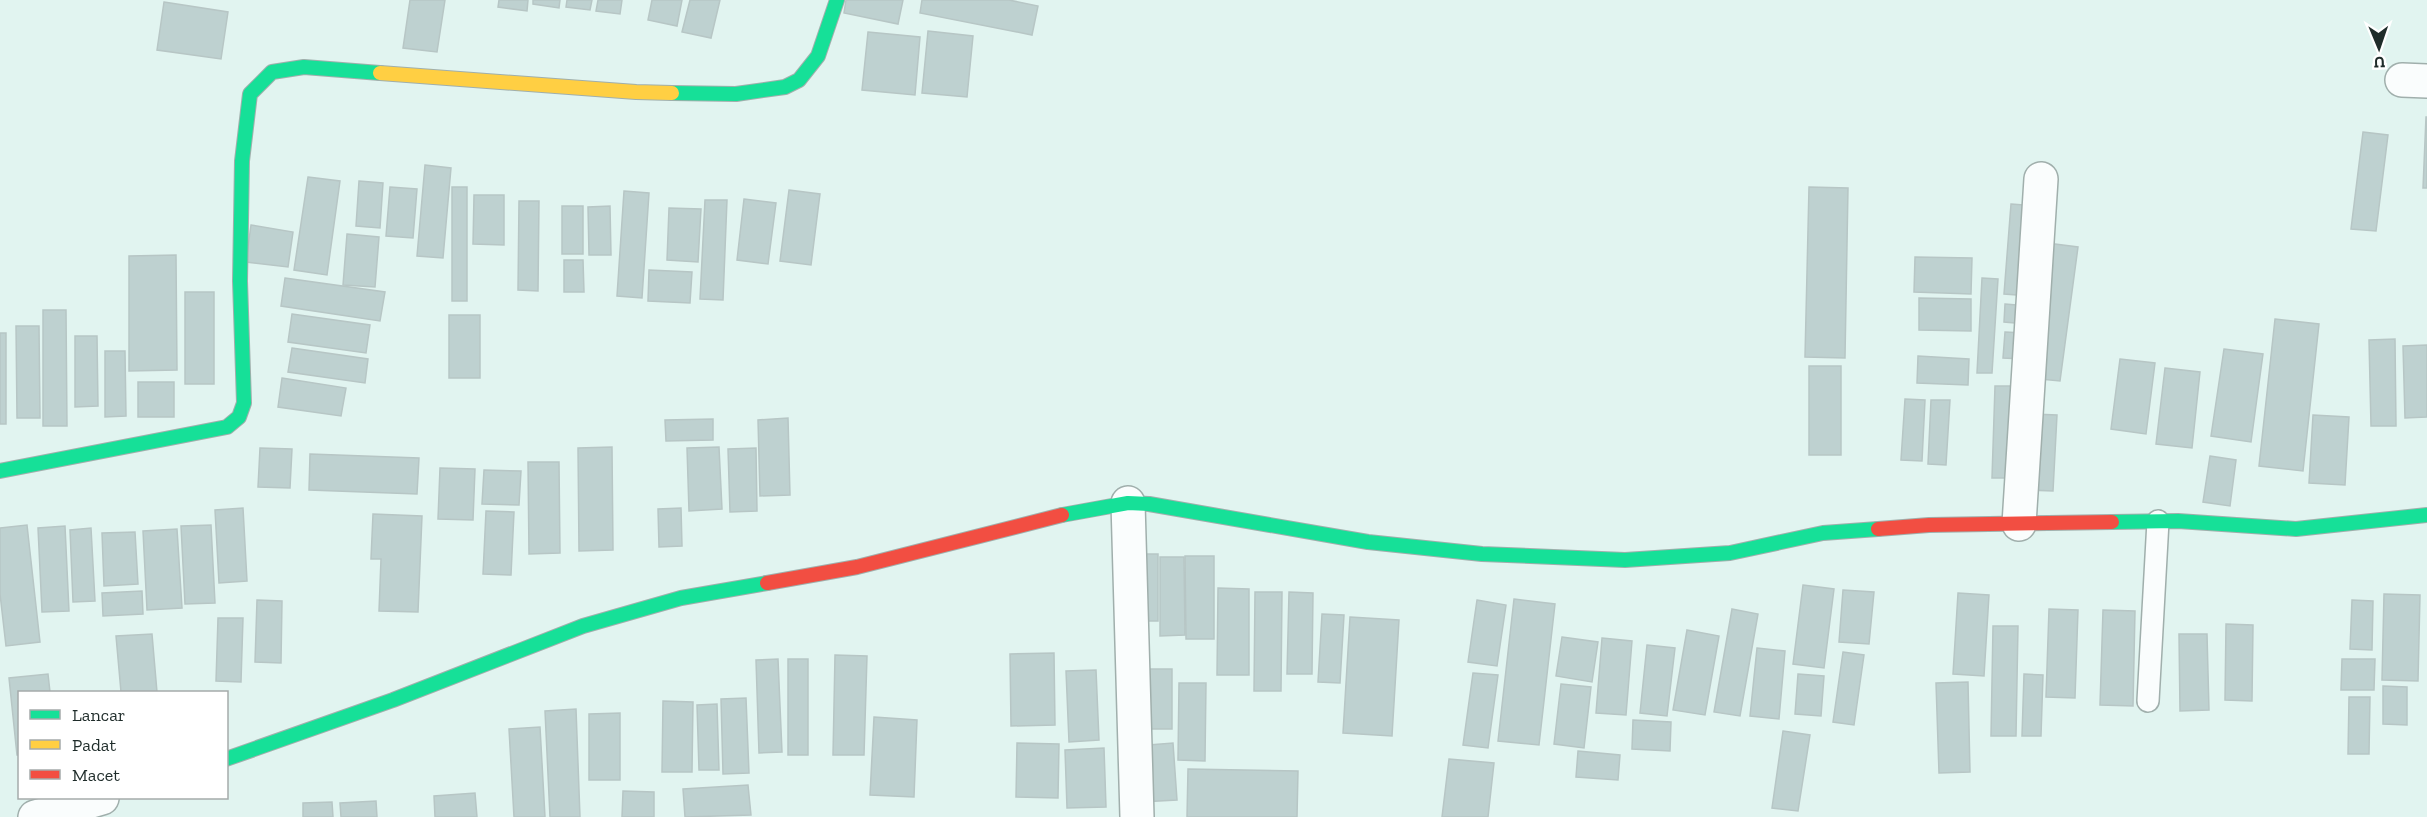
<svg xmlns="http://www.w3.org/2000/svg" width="2427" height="817" font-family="'Zilla Slab',serif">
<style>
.building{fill:#bed1d0;stroke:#b7c6c5;stroke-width:1.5}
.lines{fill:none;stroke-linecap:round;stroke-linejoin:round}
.lane-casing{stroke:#a0afac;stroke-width:24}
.street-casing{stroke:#a0afac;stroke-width:36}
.fast-casing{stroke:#a0afac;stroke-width:16}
.slow-casing{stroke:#a0afac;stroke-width:16}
.jam-casing{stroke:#a0afac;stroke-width:16}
.lane{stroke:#fafdfd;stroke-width:21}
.street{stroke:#fafdfd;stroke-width:33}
.fast{stroke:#16e098;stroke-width:14}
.slow{stroke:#ffcf43;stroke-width:14}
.jam{stroke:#f24e42;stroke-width:14}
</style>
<rect width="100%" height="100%" fill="#e1f4f0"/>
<g class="building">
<polygon points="410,0 445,0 437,52 403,48"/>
<polygon points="499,0 528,0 527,11 498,7"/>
<polygon points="533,0 560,0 559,8 533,4"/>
<polygon points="567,0 592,0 590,10 566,7"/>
<polygon points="598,0 622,0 620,14 596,11"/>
<polygon points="652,0 682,0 677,26 648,20"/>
<polygon points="690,0 720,0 711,38 682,32"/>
<polygon points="846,0 903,0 898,24 844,13"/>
<polygon points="922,0 1009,0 1038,6 1032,35 920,13"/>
<polygon points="164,2 228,12 221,59 157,50"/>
<polygon points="928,31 973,36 967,97 922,93"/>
<polygon points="868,32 920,37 915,95 862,90"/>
<polygon points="2426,117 2427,117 2427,188 2423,188"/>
<polygon points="2363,132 2388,135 2376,231 2351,229"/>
<polygon points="425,165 451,168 443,258 417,256"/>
<polygon points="308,177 340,181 327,275 294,270"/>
<polygon points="359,181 383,183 380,228 356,226"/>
<polygon points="390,187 417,189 413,238 386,236"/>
<rect x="452" y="187" width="15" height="114"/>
<polygon points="1809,187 1848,188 1845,358 1805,357"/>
<polygon points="789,190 820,194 811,265 780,261"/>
<polygon points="624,191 649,193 642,298 617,296"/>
<polygon points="474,195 504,195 504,245 473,244"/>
<polygon points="744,199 776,203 768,264 737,260"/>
<polygon points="705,200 727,200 723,300 700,299"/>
<polygon points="519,201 539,201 538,291 518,290"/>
<polygon points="2011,204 2036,206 2030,296 2004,294"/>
<rect x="562" y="206" width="21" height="48"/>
<polygon points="610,206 611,255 589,255 588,207"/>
<polygon points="669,208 701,209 698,262 667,260"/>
<polygon points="251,225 293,232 288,267 246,262"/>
<polygon points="347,234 379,237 375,287 343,285"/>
<polygon points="2047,243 2078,247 2060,381 2030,378"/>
<polygon points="176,255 177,370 129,371 129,256"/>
<polygon points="1915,257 1972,258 1971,294 1914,292"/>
<polygon points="564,260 583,260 584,292 564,292"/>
<polygon points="649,270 692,272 690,303 648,301"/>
<polygon points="285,278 385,292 380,321 281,306"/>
<polygon points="1982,278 1998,279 1992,373 1977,373"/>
<rect x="185" y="292" width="29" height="92"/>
<polygon points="1919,298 1971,299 1971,331 1919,330"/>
<polygon points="2005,304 2028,306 2026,324 2004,322"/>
<polygon points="43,310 66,310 67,426 43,426"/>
<polygon points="292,314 370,325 366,353 288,342"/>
<rect x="449" y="315" width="31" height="63"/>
<polygon points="2275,319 2319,324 2303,471 2259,466"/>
<polygon points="16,326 39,326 40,418 17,418"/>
<polygon points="2005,332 2024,333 2022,359 2003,358"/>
<rect x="0" y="333" width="6" height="91"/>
<polygon points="75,336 97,336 98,406 75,407"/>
<polygon points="2395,339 2396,426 2371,426 2369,340"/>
<polygon points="2427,345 2427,417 2405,418 2403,346"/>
<polygon points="292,348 368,359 365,383 288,372"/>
<polygon points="2224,349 2263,354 2251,442 2211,436"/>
<polygon points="105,351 125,351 126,416 105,417"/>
<polygon points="1918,356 1969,359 1968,385 1917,383"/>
<polygon points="2120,359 2155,363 2146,434 2111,429"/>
<rect x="1809" y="366" width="32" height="89"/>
<polygon points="2165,368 2200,372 2192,448 2156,444"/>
<polygon points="282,378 346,388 341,416 278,407"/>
<rect x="138" y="382" width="36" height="35"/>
<polygon points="1995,386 2014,386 2012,478 1992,478"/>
<polygon points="1905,399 1925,400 1922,461 1901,460"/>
<polygon points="1931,400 1950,400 1946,465 1928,464"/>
<polygon points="2033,414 2057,415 2053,491 2029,490"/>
<polygon points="2313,415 2349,417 2345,485 2309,483"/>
<polygon points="788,418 790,495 760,496 758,420"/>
<polygon points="713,419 713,440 666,441 665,420"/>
<polygon points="612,447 613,550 579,551 578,448"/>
<polygon points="719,447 722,509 689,511 687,448"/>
<polygon points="260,448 292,449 290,488 258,487"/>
<polygon points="756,448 757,511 730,512 728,449"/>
<polygon points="310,454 419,458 417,494 309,490"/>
<polygon points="2210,456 2236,460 2230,506 2203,502"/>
<polygon points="528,462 559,462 560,553 529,554"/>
<polygon points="440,468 475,469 473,520 438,519"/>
<polygon points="484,470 521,471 519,505 482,504"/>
<polygon points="243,508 247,581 219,583 215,510"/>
<polygon points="681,508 682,546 659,547 658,509"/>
<polygon points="486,511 514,512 511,575 483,574"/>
<polygon points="373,514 422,516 418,612 379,611 381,559 371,559"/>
<polygon points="27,525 40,642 6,646 0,594 0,528"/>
<polygon points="211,525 215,603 185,604 181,526"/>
<polygon points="65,526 69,611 42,612 38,528"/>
<polygon points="91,528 95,601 73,602 70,530"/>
<polygon points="177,529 182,608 147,610 143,531"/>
<polygon points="135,532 138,584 104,586 102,533"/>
<polygon points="1133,554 1158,554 1158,621 1132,621"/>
<polygon points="1185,556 1214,556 1214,639 1186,639"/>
<polygon points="1160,557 1184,557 1185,635 1160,636"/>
<polygon points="1803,585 1834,589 1824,668 1793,664"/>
<polygon points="1218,588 1249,589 1249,675 1217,675"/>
<polygon points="1843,590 1874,592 1869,644 1839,642"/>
<polygon points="142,591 143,614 103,616 102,593"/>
<polygon points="1255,592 1282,592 1281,691 1254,691"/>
<polygon points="1289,592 1313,593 1312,674 1287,674"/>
<polygon points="1958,593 1989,595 1984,676 1953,674"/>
<polygon points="2384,594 2420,595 2418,681 2382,680"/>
<polygon points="1514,599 1555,604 1539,745 1498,741"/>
<polygon points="257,600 282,601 281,663 255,662"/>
<polygon points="1477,600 1506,605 1497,666 1468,662"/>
<polygon points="2352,600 2373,601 2372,650 2350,649"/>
<polygon points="1732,609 1758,614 1740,716 1714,712"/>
<polygon points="2049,609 2078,610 2075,698 2046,697"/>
<polygon points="2103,610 2135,611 2133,706 2100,705"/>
<polygon points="1322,614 1344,615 1340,683 1318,682"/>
<polygon points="1350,617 1399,620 1392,736 1343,733"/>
<polygon points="218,618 243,618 241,682 216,681"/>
<polygon points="2226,624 2253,625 2252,701 2225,700"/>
<polygon points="1993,626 2018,626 2016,736 1991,736"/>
<polygon points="1687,630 1719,636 1705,715 1673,710"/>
<polygon points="152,634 157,692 121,692 116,636"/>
<polygon points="2179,634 2207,634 2209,710 2180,711"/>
<polygon points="1562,637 1598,642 1592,682 1556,676"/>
<polygon points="1602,638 1632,641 1626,715 1596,713"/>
<polygon points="1647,645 1675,648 1667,716 1640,713"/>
<polygon points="1757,648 1785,651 1779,719 1750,716"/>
<polygon points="1843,652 1864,655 1854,725 1833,722"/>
<polygon points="1054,653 1055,725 1011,726 1010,654"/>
<polygon points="835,655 867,656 864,755 833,755"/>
<polygon points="778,659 782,752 759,753 756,660"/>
<rect x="788" y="659" width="20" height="96"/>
<polygon points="2342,659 2375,659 2374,690 2341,690"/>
<rect x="1137" y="669" width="35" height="60"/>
<polygon points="1096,670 1099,740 1069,742 1066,671"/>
<polygon points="1473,673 1498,675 1488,748 1463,745"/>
<polygon points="48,674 50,692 20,692 20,755 17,755 9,678"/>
<polygon points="1798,674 1824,676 1821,716 1795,714"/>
<polygon points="2024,674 2043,675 2041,736 2022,736"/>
<polygon points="1968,682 1970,772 1939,773 1936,683"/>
<polygon points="1179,683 1206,683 1205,761 1178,760"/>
<polygon points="1561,684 1591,687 1584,748 1554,744"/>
<polygon points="2383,686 2407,687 2407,725 2383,724"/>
<polygon points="2349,697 2370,697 2369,754 2348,754"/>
<polygon points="746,698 749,773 723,774 721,699"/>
<polygon points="663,701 693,702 692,772 662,772"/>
<polygon points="717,704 719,770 699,770 697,705"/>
<polygon points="576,709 580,817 550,817 545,711"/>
<polygon points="620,713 620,780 589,780 589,714"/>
<polygon points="874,717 917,720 914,797 870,795"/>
<polygon points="1633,720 1671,722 1670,751 1632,749"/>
<polygon points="540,727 545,817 514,817 509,729"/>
<polygon points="1783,731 1810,735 1798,811 1772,808"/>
<polygon points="1017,743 1059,744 1058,798 1016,797"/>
<polygon points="1173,743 1177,800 1141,802 1136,746"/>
<polygon points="1104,748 1106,807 1067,808 1065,750"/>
<polygon points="1578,751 1620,755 1618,780 1576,777"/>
<polygon points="1449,759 1494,763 1488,817 1442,817"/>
<polygon points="1188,769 1298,771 1297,817 1187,817"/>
<polygon points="748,785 751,815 685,817 683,789"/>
<polygon points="623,791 654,792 654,817 622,817"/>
<polygon points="475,793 477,817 435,817 434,796"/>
<polygon points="376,801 377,817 341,817 340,803"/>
<polygon points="332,802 333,817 303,817 303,803"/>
</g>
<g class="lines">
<g class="lane-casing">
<polyline id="lane" points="2148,701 2158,521"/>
</g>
<g class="street-casing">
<g id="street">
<polyline points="2402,80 2427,81"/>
<polyline points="1128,503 1137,817"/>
<polyline points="2019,524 2041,179"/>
<polyline points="35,817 102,798"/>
</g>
</g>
<g class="fast-casing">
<g id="fast">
<polyline points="672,93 736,94 785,87 799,80 818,56 837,0"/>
<polyline points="0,471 227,427 239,417 244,403 240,281 242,161 250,94 272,72 304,67 380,73"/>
<polyline points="1062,515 1128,503 1149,504 1368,542 1482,554 1625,560 1730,553 1823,533 1878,529"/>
<polyline points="2112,522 2178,521 2296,529 2427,515"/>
<polyline points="226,759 393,700 583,626 681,598 767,583"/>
</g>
</g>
<g class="slow-casing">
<polyline id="slow" points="380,73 636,92 672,93"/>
</g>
<g class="jam-casing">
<g id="jam">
<polyline points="1878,529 1929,525 2112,522"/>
<polyline points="767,583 857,567 1062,515"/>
</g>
</g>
<use href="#lane" class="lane"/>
<use href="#street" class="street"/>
<use href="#fast" class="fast"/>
<use href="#slow" class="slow"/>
<use href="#jam" class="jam"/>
</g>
<rect x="18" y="691" width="210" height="108" fill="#ffffff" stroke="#a5abaa" stroke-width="1.5"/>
<rect x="30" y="710" width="30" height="9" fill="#16e098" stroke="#a5abaa" stroke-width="1.5"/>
<text x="72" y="721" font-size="18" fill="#1f2c2a">Lancar</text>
<rect x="30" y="740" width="30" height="9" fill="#ffcf43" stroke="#a5abaa" stroke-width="1.5"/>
<text x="72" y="751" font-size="18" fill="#1f2c2a">Padat</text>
<rect x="30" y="770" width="30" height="9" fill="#f24e42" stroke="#a5abaa" stroke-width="1.5"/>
<text x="72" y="781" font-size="18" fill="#1f2c2a">Macet</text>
<g transform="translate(2379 48) rotate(178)" stroke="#ffffff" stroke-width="4.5" paint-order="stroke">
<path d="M0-4.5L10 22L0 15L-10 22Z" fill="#1f2c2a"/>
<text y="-9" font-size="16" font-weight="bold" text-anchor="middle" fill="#1f2c2a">U</text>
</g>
</svg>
